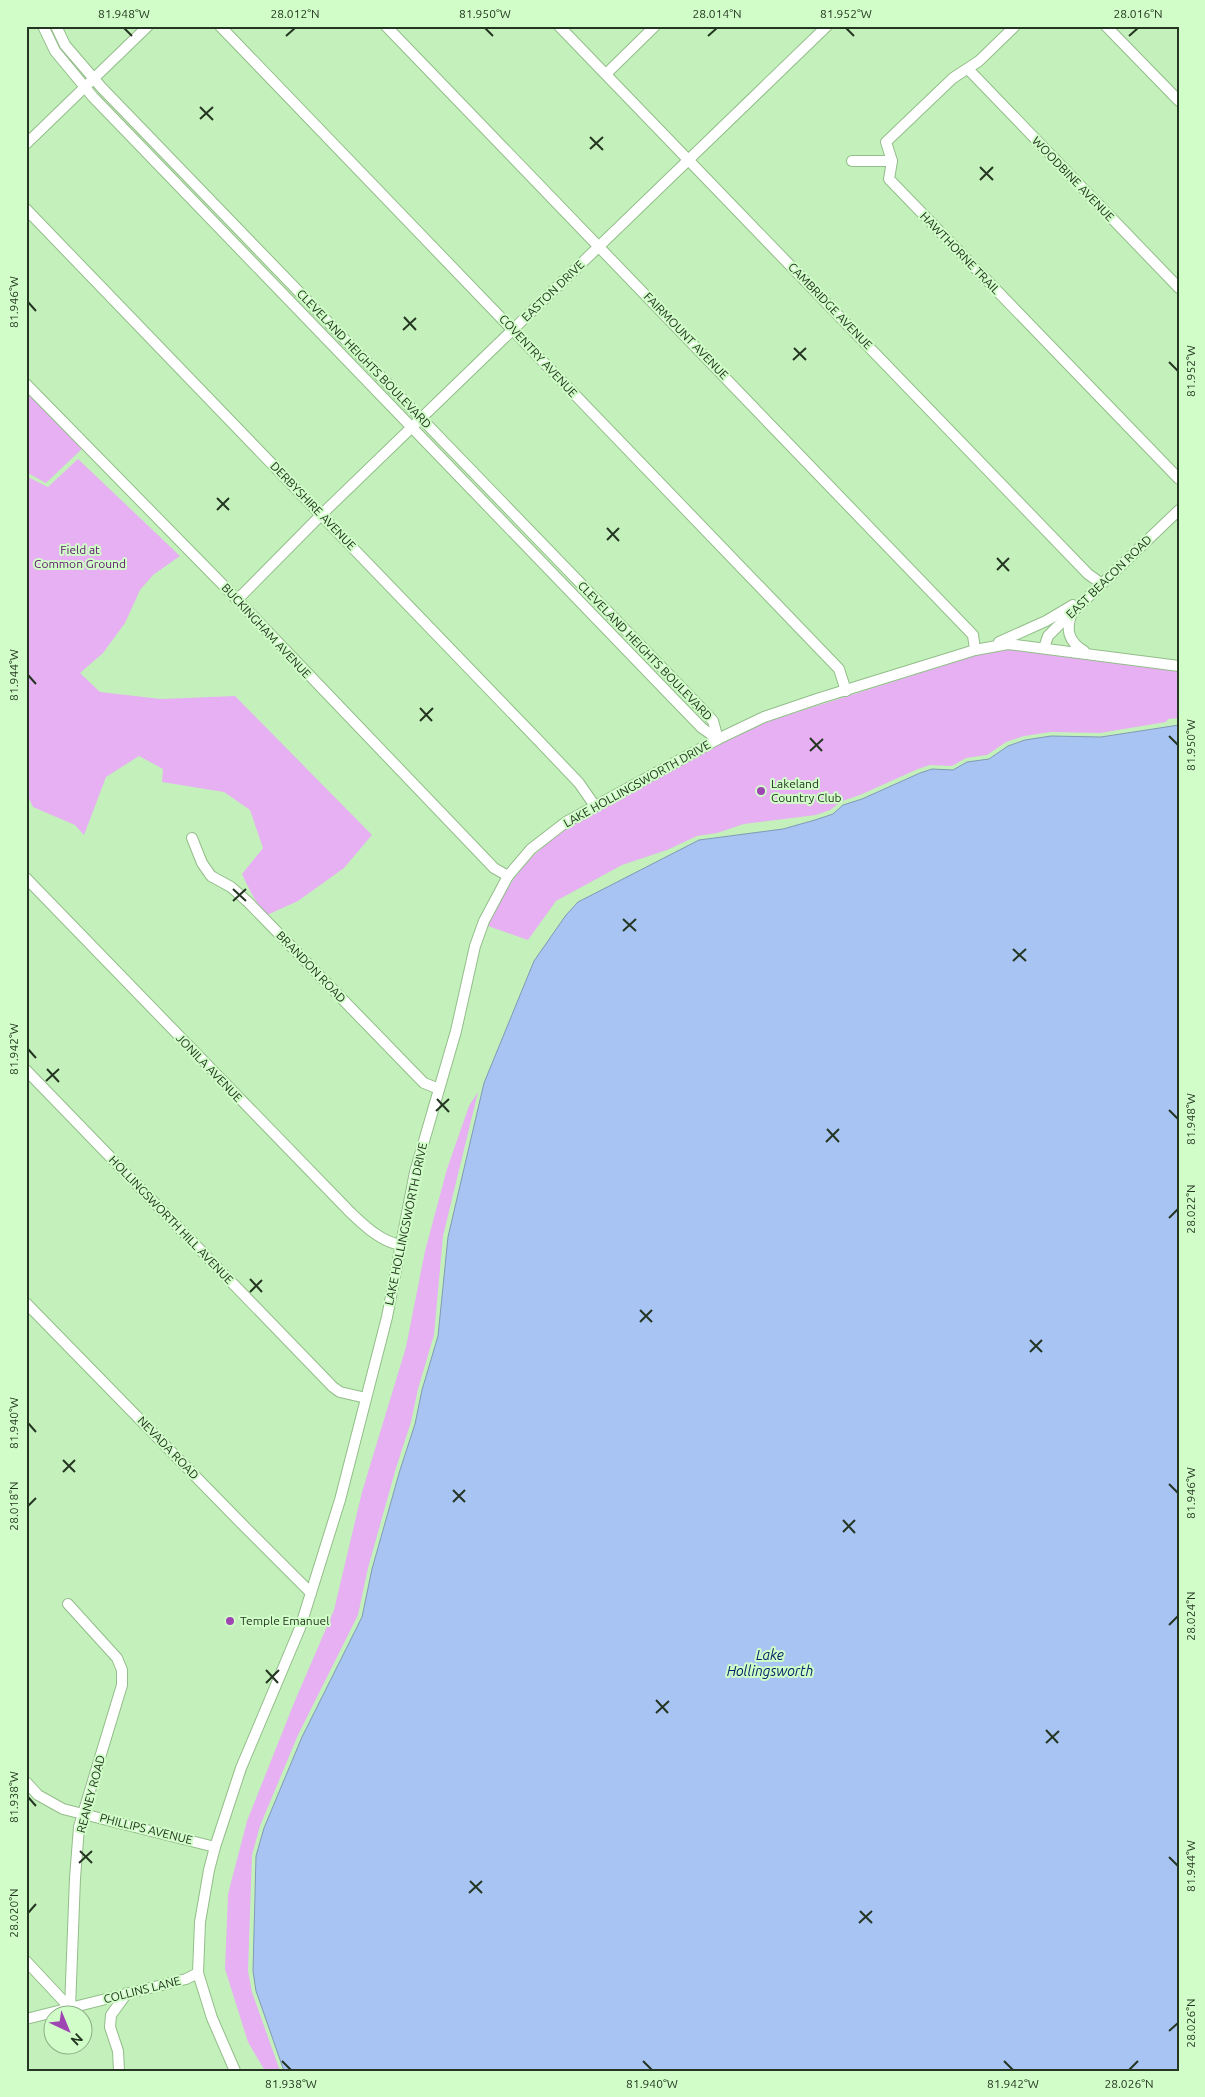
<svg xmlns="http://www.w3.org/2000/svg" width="1205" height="2097" font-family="Ubuntu,sans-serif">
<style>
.green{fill:#e6b0f2}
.water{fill:#a7c4f3;stroke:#8099b4}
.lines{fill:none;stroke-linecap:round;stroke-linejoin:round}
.minor-casing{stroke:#93bd8a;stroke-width:12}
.minor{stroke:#fff;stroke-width:10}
.ticks{fill:none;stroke:#243521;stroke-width:2}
.poi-dot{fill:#9e45b1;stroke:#d1fec8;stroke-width:2}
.labels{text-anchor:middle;stroke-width:4;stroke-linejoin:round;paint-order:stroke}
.street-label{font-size:12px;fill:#243521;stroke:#d1fec8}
.park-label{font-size:12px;fill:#5b0e6a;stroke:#d1fec8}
.poi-label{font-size:12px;fill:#243521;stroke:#d1fec8;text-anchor:start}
.water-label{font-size:14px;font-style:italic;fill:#002667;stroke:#d1fec8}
.neatline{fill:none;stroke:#243521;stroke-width:2}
.ticks-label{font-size:12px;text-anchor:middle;fill:#243521}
</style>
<rect width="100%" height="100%" fill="#c4f1bb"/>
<g class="green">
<polygon points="26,384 86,445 46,483 26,472"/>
<path d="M78,459L180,556L153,575L140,590L125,623L103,653L80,673L100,692L161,699L235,696L372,835L344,868L298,901L267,915C256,904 249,889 242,874L263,848L250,810L224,792L162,782L163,769L139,756L106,777L84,835L75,825L33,807L26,792V476L48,487Z"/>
<path d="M1009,649L1179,670V718L1168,719L1166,722L1100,733L1051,732L1024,736L1006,742L987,755L966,758L952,766L930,765L918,769L860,795L842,801L830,810L816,815L744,824L717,833L697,836L667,850L622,865L556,901L528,940L488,926C511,877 525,859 569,826L718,745L766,722L977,655Z"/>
<polygon points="478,1092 443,1236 434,1335 418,1389 411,1422 396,1468 368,1568 358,1615 298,1735 260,1826 252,1855 248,1971 252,1992 280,2071 265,2071 248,2042 225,1969 228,1894 247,1821 294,1703 334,1610 362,1492 406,1347 425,1251 447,1169 469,1106"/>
</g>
<polygon class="water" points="1179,725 1179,2071 284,2071 256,1991 253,1971 256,1856 264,1828 302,1737 362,1617 372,1569 400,1470 415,1424 422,1390 438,1336 448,1237 484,1083 534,961 566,915 578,902 699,840 783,829 815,820 833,814 843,805 862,799 920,773 932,769 953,770 967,762 989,759 1008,746 1025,740 1051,736 1101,737"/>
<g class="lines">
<g class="minor-casing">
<g id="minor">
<polyline points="43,26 55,51 93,97 670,695 702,728 718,739"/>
<polyline points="56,26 65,45 101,87 702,709 713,721 718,739"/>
<polyline points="220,26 839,669 846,691"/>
<polyline points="386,26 973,635 975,650"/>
<polyline points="559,26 1088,574 1102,584"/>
<polyline points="1015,26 979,61 953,78 886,142 892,161 889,179 1179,479"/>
<polyline points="1106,26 1179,101"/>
<polyline points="968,69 1179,288"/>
<polyline points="606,74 655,26"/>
<polyline points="26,144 148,26"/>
<polyline points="852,161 892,161"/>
<polyline points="26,209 539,741 579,783 595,806"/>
<polyline points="26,384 226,588 494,868 508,876"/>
<polyline points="237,600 322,514 827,26"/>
<path d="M1072,613C1065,630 1069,642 1084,651"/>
<polyline points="999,642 1046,621 1073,605"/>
<polyline points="1044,648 1048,636 1061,623 1179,510"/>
<polyline points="192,838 202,863 211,876 231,887 248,902 419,1078 424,1083 439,1089"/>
<path d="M26,878L350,1212C365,1226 381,1242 401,1245"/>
<polyline points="26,1070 333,1387 340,1392 366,1398"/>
<polyline points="26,1303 242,1524 311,1593"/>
<polyline points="68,1604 117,1658 122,1670 122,1685 79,1827 75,1878 70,2008"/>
<polyline points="26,1782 38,1795 63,1809 215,1847"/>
<polyline points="26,1961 70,2008"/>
<polyline points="26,2019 186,1979 198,1973"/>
<polyline points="119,2071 118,2051 110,2027 111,2015 127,1993"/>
<polyline points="235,2071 212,2018 198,1973 200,1922 209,1870 215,1847 241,1768 300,1628 340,1500 387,1317 415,1172 456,1031 475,946 484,921 508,876 531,849 566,822 718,739 764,717 820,698 975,650 1008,644 1179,666"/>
</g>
</g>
<use href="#minor" class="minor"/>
</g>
<path class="ticks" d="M124,28L132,36M485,28L493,36M846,28L854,36M286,36L295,28M708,36L717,28M1129,36L1138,28M200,107L213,120M200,119L213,107M590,137L603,150M590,149L603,137M980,167L993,180M980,180L993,167M28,302L36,311M404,317L416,330M403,330L416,318M794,348L806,360M793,360L806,348M1169,362L1178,371M217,498L229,510M217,510L229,498M607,528L619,541M607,540L619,528M997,558L1009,571M997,570L1009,558M28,675L36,684M420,708L432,721M420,721L433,708M1169,736L1178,745M810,738L822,751M810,751L823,739M233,889L246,901M233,901L246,889M623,919L636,931M623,931L636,919M1013,949L1026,961M1013,961L1026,949M28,1049L36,1058M47,1069L59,1082M46,1081L59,1069M437,1099L449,1112M1169,1110L1178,1119M436,1111L449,1099M827,1129L839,1142M826,1142L839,1129M1169,1218L1178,1209M250,1279L262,1292M250,1292L262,1280M640,1310L652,1322M640,1322L652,1310M1030,1340L1042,1352M1030,1352L1042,1340M28,1423L36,1432M63,1460L75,1472M63,1472L75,1460M1169,1484L1178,1493M453,1490L465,1502M453,1502L465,1490M28,1506L36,1498M843,1520L855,1533M843,1532L855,1520M1169,1625L1178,1616M266,1670L278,1683M266,1683L279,1670M656,1700L668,1713M656,1713L669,1701M1046,1730L1058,1743M1046,1743L1059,1731M28,1797L36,1806M80,1851L92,1863M1169,1857L1178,1866M79,1863L92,1851M470,1881L482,1893M469,1893L482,1881M860,1911L872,1923M28,1913L36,1904M859,1923L872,1911M1169,2031L1178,2023M282,2061L291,2070M643,2061L652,2070M1004,2061L1013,2070M1129,2070L1138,2061"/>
<g class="poi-dot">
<circle cx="761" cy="791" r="5"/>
<circle cx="230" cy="1621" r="5"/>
</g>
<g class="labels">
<g class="street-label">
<text transform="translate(1073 179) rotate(46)" y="4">WOODBINE AVENUE</text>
<text transform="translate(960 253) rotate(46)" y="4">HAWTHORNE TRAIL</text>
<text transform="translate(553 291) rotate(-44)" y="4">EASTON DRIVE</text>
<text transform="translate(830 306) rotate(46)" y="4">CAMBRIDGE AVENUE</text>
<text transform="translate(686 336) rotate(46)" y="4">FAIRMOUNT AVENUE</text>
<text transform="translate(538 356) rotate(47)" y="4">COVENTRY AVENUE</text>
<text transform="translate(364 359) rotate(46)" y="4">CLEVELAND HEIGHTS BOULEVARD</text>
<text transform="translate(313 506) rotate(46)" y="4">DERBYSHIRE AVENUE</text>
<text transform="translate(1109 577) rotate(-44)" y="4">EAST BEACON ROAD</text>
<text transform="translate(266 631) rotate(47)" y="4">BUCKINGHAM AVENUE</text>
<text transform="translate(645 651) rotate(46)" y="4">CLEVELAND HEIGHTS BOULEVARD</text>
<text transform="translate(637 784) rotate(-29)" y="4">LAKE HOLLINGSWORTH DRIVE</text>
<text transform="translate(311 967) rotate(46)" y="4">BRANDON ROAD</text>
<text transform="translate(209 1068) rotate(46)" y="4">JONILA AVENUE</text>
<text transform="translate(171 1220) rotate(46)" y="4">HOLLINGSWORTH HILL AVENUE</text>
<text transform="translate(406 1224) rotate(-78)" y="4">LAKE HOLLINGSWORTH DRIVE</text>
<text transform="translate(168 1448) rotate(46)" y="4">NEVADA ROAD</text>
<text transform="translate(91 1794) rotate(-75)" y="4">REANEY ROAD</text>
<text transform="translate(146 1829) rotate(14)" y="4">PHILLIPS AVENUE</text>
<text transform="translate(142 1990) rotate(-14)" y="4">COLLINS LANE</text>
</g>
<g class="park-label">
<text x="80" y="554">Field at<tspan x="80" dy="14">Common Ground</tspan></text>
</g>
<g class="poi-label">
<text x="771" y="788">Lakeland<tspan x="771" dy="14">Country Club</tspan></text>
<text x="240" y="1625">Temple Emanuel</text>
</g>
<g class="water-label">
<text x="770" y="1660">Lake<tspan x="770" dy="16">Hollingsworth</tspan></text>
</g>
</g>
<rect width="1205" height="2097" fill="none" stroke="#d1fec8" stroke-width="55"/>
<g transform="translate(68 2030) rotate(136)"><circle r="24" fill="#d1fec8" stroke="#8cae85"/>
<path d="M0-4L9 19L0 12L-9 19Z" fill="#9e45b1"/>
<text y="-8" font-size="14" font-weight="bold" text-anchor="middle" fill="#243521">N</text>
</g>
<rect x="28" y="28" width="1150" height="2042" class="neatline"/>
<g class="ticks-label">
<text x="124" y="18">81.948°W</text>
<text x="295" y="18">28.012°N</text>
<text x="485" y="18">81.950°W</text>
<text x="717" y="18">28.014°N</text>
<text x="846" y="18">81.952°W</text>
<text x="1138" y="18">28.016°N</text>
<text transform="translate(14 302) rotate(-90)" y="4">81.946°W</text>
<text transform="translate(1191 371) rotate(-90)" y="4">81.952°W</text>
<text transform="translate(14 675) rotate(-90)" y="4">81.944°W</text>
<text transform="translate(1191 745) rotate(-90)" y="4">81.950°W</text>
<text transform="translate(14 1049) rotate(-90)" y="4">81.942°W</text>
<text transform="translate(1191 1119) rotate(-90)" y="4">81.948°W</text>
<text transform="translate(1191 1209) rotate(-90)" y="4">28.022°N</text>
<text transform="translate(14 1423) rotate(-90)" y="4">81.940°W</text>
<text transform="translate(1191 1493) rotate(-90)" y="4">81.946°W</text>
<text transform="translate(14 1506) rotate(-90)" y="4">28.018°N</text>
<text transform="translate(1191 1616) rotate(-90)" y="4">28.024°N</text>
<text transform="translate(14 1797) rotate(-90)" y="4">81.938°W</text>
<text transform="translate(1191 1866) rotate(-90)" y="4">81.944°W</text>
<text transform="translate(14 1913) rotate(-90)" y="4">28.020°N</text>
<text transform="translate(1191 2023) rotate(-90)" y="4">28.026°N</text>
<text x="291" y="2088">81.938°W</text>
<text x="652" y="2088">81.940°W</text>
<text x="1013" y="2088">81.942°W</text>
<text x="1129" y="2088">28.026°N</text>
</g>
</svg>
